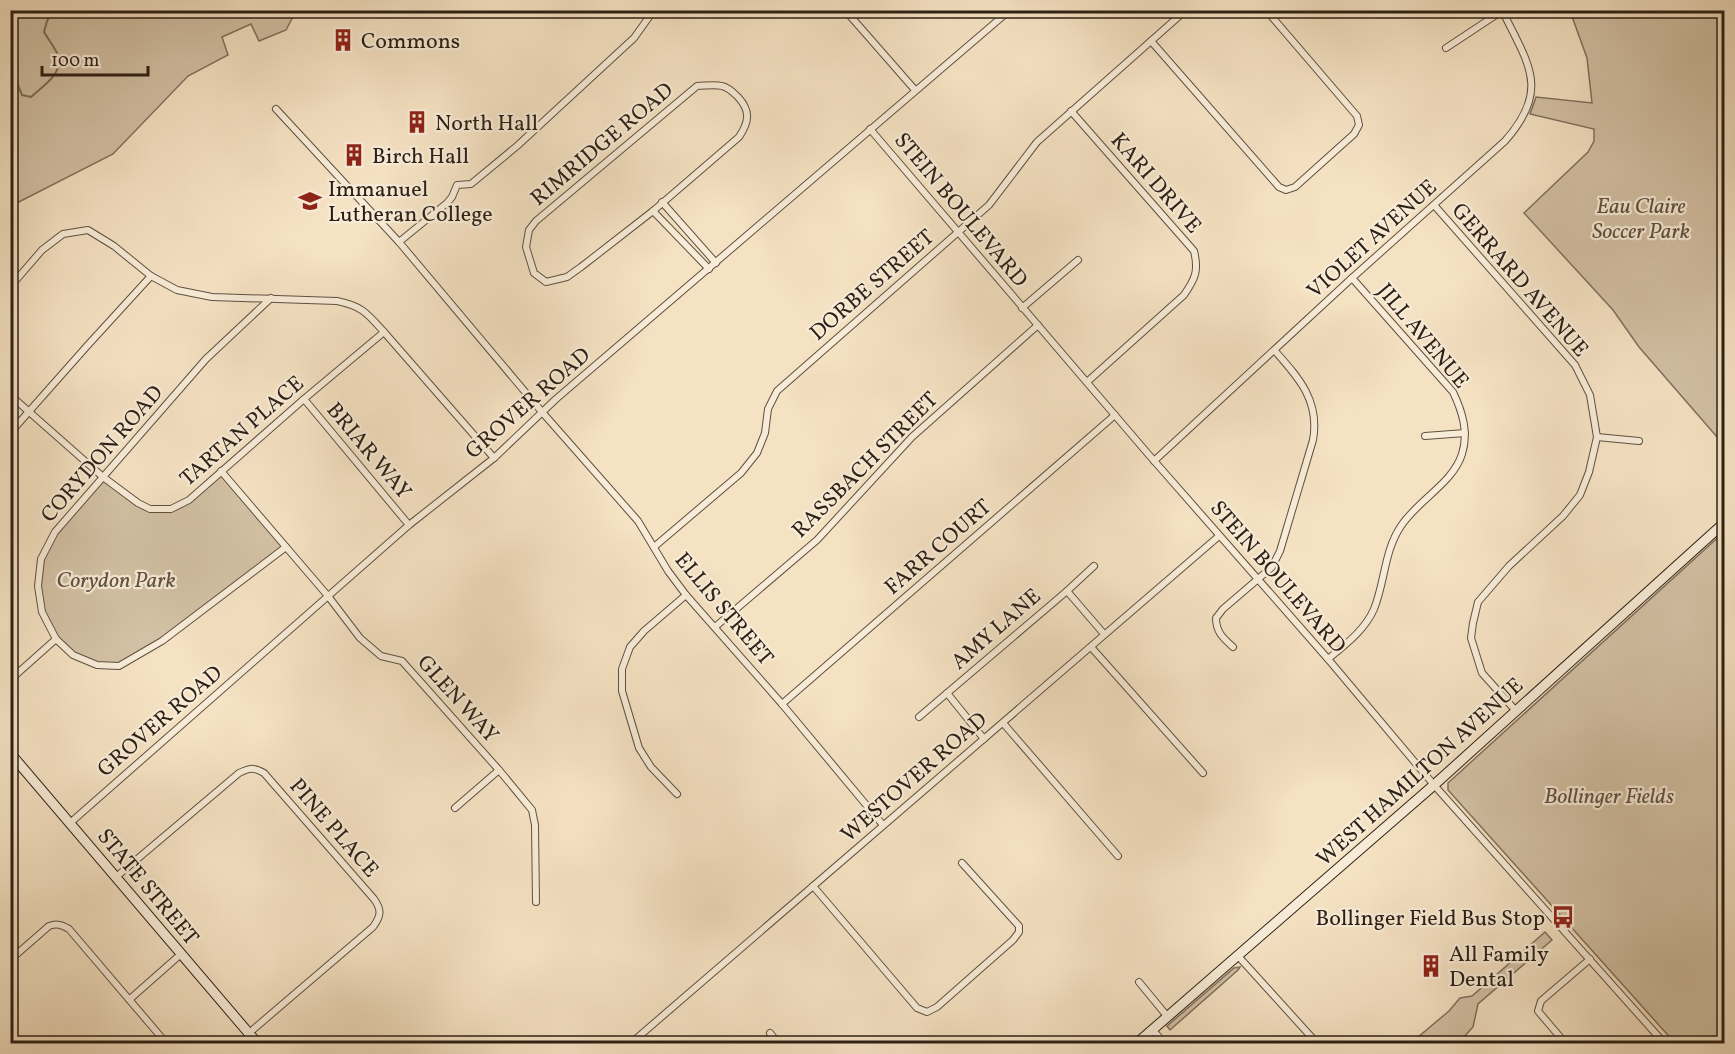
<svg xmlns="http://www.w3.org/2000/svg" width="1735" height="1054" font-family="Vollkorn,serif">
<style>
.green{fill:#d3c1a5;stroke:#80705d;stroke-width:1.5}
.lines{fill:none;stroke-linecap:round;stroke-linejoin:round}
.stream{stroke:#7c6d5a;stroke-width:2}
.street-casing{stroke:#5f5040;stroke-width:8}
.secondary-casing{stroke:#2d2015;stroke-width:11}
.street{stroke:#f8ecd8;stroke-width:6}
.secondary{stroke:#f8ecd8;stroke-width:9}
.labels{text-anchor:middle;stroke-width:4.5;stroke-linejoin:round;paint-order:stroke}
.poi-label{font-size:22px;fill:#2d2015;stroke:#f8ecd8;text-anchor:start}
.street-label{font-size:22px;fill:#2d2015;stroke:#f8ecd8}
.park-label{font-size:22px;font-style:italic;fill:#5f5040;stroke:#f8ecd8}
</style>
<rect width="100%" height="100%" fill="#f5e2c3"/>
<filter id="stains"><feTurbulence type="fractalNoise" baseFrequency=".00333" numOctaves="4"/><feColorMatrix values="0 0 0 0 .2 0 0 0 0 .09 0 0 0 0 .02 0 0 0 .5 -.17"/></filter>
<radialGradient id="worn" r=".72"><stop offset=".6" stop-color="#630" stop-opacity="0"/><stop offset="1" stop-color="#630" stop-opacity=".3"/></radialGradient>
<g class="green">
<polygon points="11,10 296,10 296,11 286,30 259,41 251,24 222,37 228,55 188,76 113,154 11,206"/>
<polygon points="1570,11 1724,11 1724,445 1639,347 1613,310 1524,213 1588,152 1594,141 1594,129 1530,114 1536,97 1592,103 1587,58"/>
<polygon points="221,471 286,547 162,641 119,666 97,665 73,655 56,639 42,612 38,586 41,559 55,532 103,477 150,509 171,509 189,499"/>
<polygon points="1724,532 1724,1043 1675,1043 1448,790 1448,783"/>
<polygon points="1545,932 1552,940 1478,1004 1473,1027 1463,1038 1467,1043 1411,1043 1449,1011 1460,998 1472,996"/>
<polygon points="1240,967 1238,970 1170,1030 1167,1026 1234,968"/>
</g>
<g class="lines">
<path class="stream" d="M10,65L22,95L31,97C41,88 62,74 59,58C58,52 48,39 44,32L47,21L54,10"/>
<g class="street-casing">
<g id="street">
<polyline points="845,10 915,90"/>
<polyline points="1151,41 1279,187 1286,190 1295,187 1354,134 1359,125 1357,116 1266,10"/>
<polyline points="1446,48 1502,11"/>
<path d="M697,86C704,86 715,84 722,86C728,87 734,93 738,97C751,111 749,122 739,137L653,211L581,267L567,277L546,282L534,273L526,247L529,230L536,221Z"/>
<polyline points="276,109 399,242 542,412 638,521 668,571 686,595 782,704 883,825"/>
<path d="M1071,111L1194,251C1199,271 1195,279 1184,295L1087,382"/>
<polyline points="870,129 1149,455 1328,659 1434,785 1665,1044"/>
<polyline points="662,202 716,263"/>
<polyline points="1434,205 1575,365 1590,395 1597,437 1589,472 1580,495 1563,516 1509,566 1478,602 1473,623 1471,638 1482,673 1516,711"/>
<polyline points="653,211 709,269"/>
<polyline points="399,242 447,203 452,197 457,185 471,184 517,146 634,38 654,10"/>
<path d="M10,287L42,250L63,234L88,230L114,246L151,276L177,290L212,297L337,301C362,306 367,313 384,332L494,458"/>
<polyline points="1022,308 1078,260"/>
<polyline points="10,395 103,477 138,503 150,509 171,509 189,500 304,399 384,332"/>
<polyline points="304,399 409,525"/>
<polyline points="10,433 87,346 151,276"/>
<polyline points="1425,436 1465,433"/>
<polyline points="1597,437 1639,441"/>
<path d="M1154,461L1352,278L1505,141C1551,89 1528,64 1502,10"/>
<polyline points="221,471 328,596 360,638 381,656 402,661 499,770 532,810 535,825 536,902"/>
<polyline points="654,547 741,473 757,453 765,433 768,409 777,391 989,205 1037,142 1186,10"/>
<polyline points="1067,591 1104,634"/>
<polyline points="715,627 817,540 912,437 1038,325"/>
<polyline points="56,639 73,655 97,665 119,666 162,641 286,547"/>
<polyline points="1091,647 1203,773"/>
<path d="M1233,647C1223,638 1216,632 1216,618L1223,609L1272,567L1280,551L1313,440C1320,401 1299,378 1275,351"/>
<path d="M1328,659C1345,645 1365,630 1374,609C1385,582 1384,551 1401,526C1418,500 1453,483 1462,454C1469,432 1462,411 1453,392L1352,278"/>
<polyline points="10,680 56,639 42,612 38,586 41,559 55,532 206,359 271,298"/>
<polyline points="947,693 984,739"/>
<polyline points="782,704 1115,415"/>
<polyline points="919,717 1067,591 1094,566"/>
<polyline points="1003,723 1118,856"/>
<polyline points="677,794 651,767 639,748 622,691 622,669 630,647 644,631 686,595"/>
<polyline points="455,808 499,770"/>
<polyline points="70,823 409,525 494,458 556,399 1010,10"/>
<path d="M116,877L239,773C249,768 254,767 264,773L374,899C382,910 381,916 373,927L249,1033"/>
<polyline points="813,886 917,1008 927,1012 937,1007 1013,940 1019,932 1019,926 962,863"/>
<polyline points="1238,956 1315,1041"/>
<path d="M10,960L49,926C57,923 62,925 69,929L167,1044"/>
<polyline points="1139,982 1167,1016"/>
<polyline points="130,999 181,954"/>
<polyline points="1152,1029 1165,1044"/>
<polyline points="770,1033 779,1044"/>
<polyline points="630,1044 1219,536"/>
<polyline points="1566,1044 1538,1011 1541,1001 1590,959"/>
</g>
</g>
<g class="secondary-casing">
<g id="secondary">
<polyline points="10,753 258,1044"/>
<polyline points="1136,1044 1434,785 1724,523"/>
</g>
</g>
<use href="#street" class="street"/>
<use href="#secondary" class="secondary"/>
</g>
<defs>
<g id="building-bare" transform="scale(1.8)"><path d="M-4-6H4V6H1V3H-1V6H-4ZM-2.5-4.3h1.7v1.8h-1.7ZM.8-4.3h1.7v1.8H.8ZM-2.5-1h1.7V.8h-1.7ZM.8-1h1.7V.8H.8Z" fill="#8f2418" stroke="#f8ecd8" stroke-width="2.5" paint-order="stroke"/></g>
<g id="university-bare" transform="scale(1.8)"><path d="M0-5L7-2L0 1L-7-2ZM-4 1L0 2.5L4 1V4Q0 6-4 4Z" fill="#8f2418" stroke="#f8ecd8" stroke-width="2.5" paint-order="stroke"/></g>
<g id="bus-bare" transform="scale(1.8)"><path d="M-5-6H5V4H4V6H2V4H-2V6H-4V4H-5ZM-3.5-4V0h7V-4ZM-3.5 1.2v1.5H-2V1.2ZM2 1.2v1.5H3.5V1.2Z" fill="#8f2418" stroke="#f8ecd8" stroke-width="2.5" paint-order="stroke"/></g>
</defs>
<g fill-rule="evenodd">
<use href="#building-bare" x="343" y="40"/>
<use href="#building-bare" x="417" y="122"/>
<use href="#building-bare" x="354" y="155"/>
<use href="#university-bare" x="310" y="201"/>
<use href="#bus-bare" x="1563" y="917"/>
<use href="#building-bare" x="1431" y="966"/>
</g>
<g class="labels">
<g class="poi-label">
<text x="361" y="48">Commons</text>
<text x="435" y="130">North Hall</text>
<text x="372" y="163">Birch Hall</text>
<text x="328" y="196">Immanuel<tspan x="328" dy="25">Lutheran College</tspan></text>
<text x="1545" y="925" text-anchor="end">Bollinger Field Bus Stop</text>
<text x="1449" y="961">All Family<tspan x="1449" dy="25">Dental</tspan></text>
</g>
<g class="street-label">
<text transform="translate(601 143) rotate(-40)" y="8">RIMRIDGE ROAD</text>
<text transform="translate(1157 182) rotate(49)" y="8">KARI DRIVE</text>
<text transform="translate(962 209) rotate(50)" y="8">STEIN BOULEVARD</text>
<text transform="translate(1371 238) rotate(-42)" y="8">VIOLET AVENUE</text>
<text transform="translate(1521 279) rotate(49)" y="8">GERRARD AVENUE</text>
<text transform="translate(871 284) rotate(-41)" y="8">DORBE STREET</text>
<text transform="translate(1424 335) rotate(50)" y="8">JILL AVENUE</text>
<text transform="translate(527 402) rotate(-41)" y="8">GROVER ROAD</text>
<text transform="translate(241 430) rotate(-41)" y="8">TARTAN PLACE</text>
<text transform="translate(370 450) rotate(50)" y="8">BRIAR WAY</text>
<text transform="translate(101 453) rotate(-49)" y="8">CORYDON ROAD</text>
<text transform="translate(864 464) rotate(-45)" y="8">RASSBACH STREET</text>
<text transform="translate(937 546) rotate(-41)" y="8">FARR COURT</text>
<text transform="translate(1279 576) rotate(49)" y="8">STEIN BOULEVARD</text>
<text transform="translate(725 608) rotate(50)" y="8">ELLIS STREET</text>
<text transform="translate(995 628) rotate(-41)" y="8">AMY LANE</text>
<text transform="translate(459 698) rotate(48)" y="8">GLEN WAY</text>
<text transform="translate(159 720) rotate(-41)" y="8">GROVER ROAD</text>
<text transform="translate(1419 771) rotate(-42)" y="8">WEST HAMILTON AVENUE</text>
<text transform="translate(913 776) rotate(-41)" y="8">WESTOVER ROAD</text>
<text transform="translate(335 827) rotate(49)" y="8">PINE PLACE</text>
<text transform="translate(149 886) rotate(50)" y="8">STATE STREET</text>
</g>
<g class="park-label">
<text x="1641" y="213">Eau Claire<tspan x="1641" dy="25">Soccer Park</tspan></text>
<text x="116" y="587">Corydon Park</text>
<text x="1609" y="803">Bollinger Fields</text>
</g>
</g>
<rect width="1735" height="1054" fill="none" stroke="#f5e2c3" stroke-width="36"/>
<rect x="12" y="12" width="1711" height="1030" fill="none" stroke="#2d2015" stroke-width="3"/>
<rect x="18" y="18" width="1699" height="1018" fill="none" stroke="#2d2015" stroke-width="1.5"/>
<path d="M42 66v9h106v-9" fill="none" stroke="#2d2015" stroke-width="3"/>
<text x="51" y="66" font-size="18" fill="#2d2015" stroke="#f8ecd8" stroke-width="4.5" paint-order="stroke">100 m</text>
<rect width="100%" height="100%" filter="url(#stains)"/>
<rect width="100%" height="100%" fill="url(#worn)"/>
</svg>
